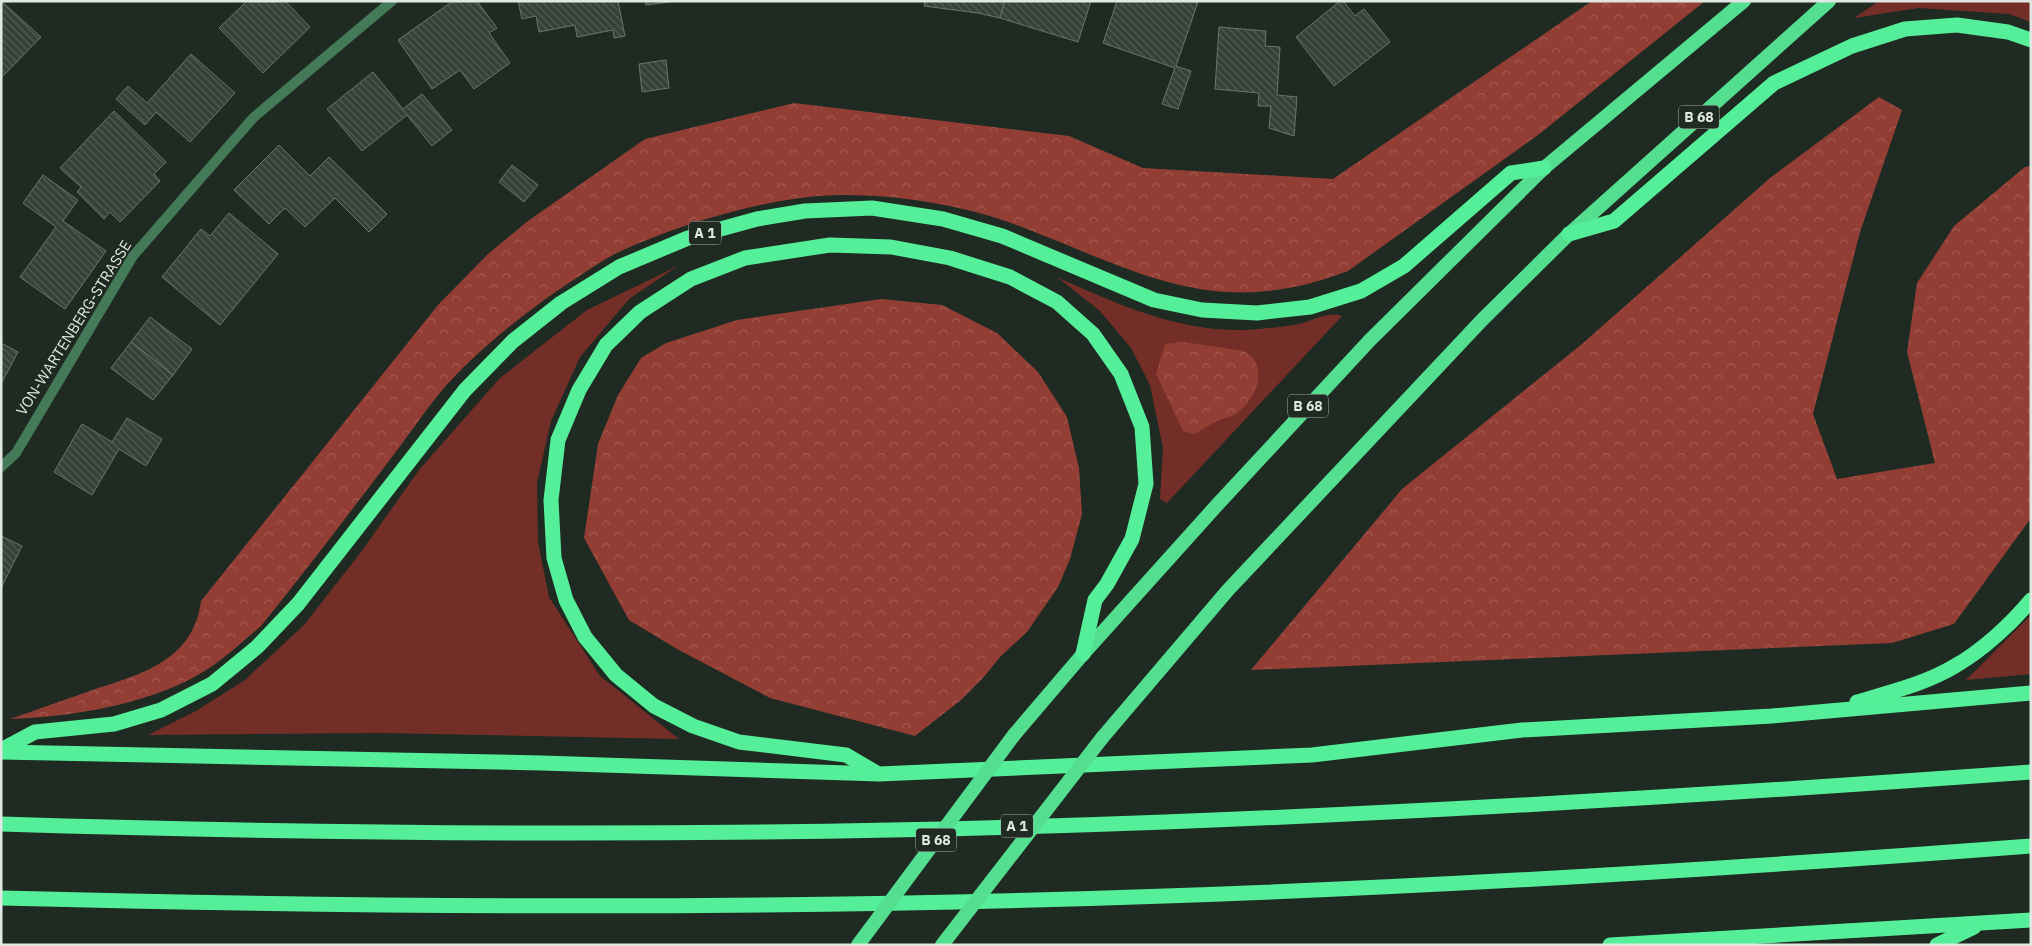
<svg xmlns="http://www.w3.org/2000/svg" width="2032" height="946" font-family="'IBM Plex Sans',sans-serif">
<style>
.green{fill:#732f27}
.forest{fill:url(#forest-crowns)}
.building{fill:url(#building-back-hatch);stroke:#69766d}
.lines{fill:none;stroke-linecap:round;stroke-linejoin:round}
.minor{stroke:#447a58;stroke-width:10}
.trunk{stroke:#54de90;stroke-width:14}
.motorway{stroke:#56ef99;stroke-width:15}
.trunk-bridge{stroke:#54de90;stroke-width:14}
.labels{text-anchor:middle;stroke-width:4;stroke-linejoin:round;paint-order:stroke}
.shield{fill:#1f2a22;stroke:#a7afa9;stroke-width:1}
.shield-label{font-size:14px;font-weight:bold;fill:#e1e8e3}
.street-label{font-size:15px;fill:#e1e8e3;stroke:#1f2a22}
</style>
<defs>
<pattern id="forest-crowns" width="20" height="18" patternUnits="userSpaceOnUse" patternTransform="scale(1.25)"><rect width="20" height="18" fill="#933e34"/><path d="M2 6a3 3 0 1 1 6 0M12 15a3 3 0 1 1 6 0" fill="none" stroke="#a25a51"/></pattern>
<pattern id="building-back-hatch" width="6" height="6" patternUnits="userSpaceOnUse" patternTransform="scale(1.25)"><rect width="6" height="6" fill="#354138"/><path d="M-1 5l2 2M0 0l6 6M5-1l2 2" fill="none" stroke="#525c55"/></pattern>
</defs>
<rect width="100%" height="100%" fill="#1f2a22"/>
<g class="green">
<polygon points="1879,1 2031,1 2031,22 2009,14 1919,8 1854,18"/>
<polygon points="678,266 629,299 580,357 551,421 537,483 538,542 549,597 600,676 679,739 381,733 148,735 196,711 245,680 304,625 361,552 419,470 500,378 587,310"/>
<path d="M1057,277C1116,304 1179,332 1246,330C1263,329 1282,327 1299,324C1315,321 1326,311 1342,316L1167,503L1160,499L1163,448L1150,385L1131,348L1100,311Z"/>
<polygon points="2031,615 2031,674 1966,680"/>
</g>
<g class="forest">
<path d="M1592,1H1705L1538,135L1348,271C1217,321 1143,274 1022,227C960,203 874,190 808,197C747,204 672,227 617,253C606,258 595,266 584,273C537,303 493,337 454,377C432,400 414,428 395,453C351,511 307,569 261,626C241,643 221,662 198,675C145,705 70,717 10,719C37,710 63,700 90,691C140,674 193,662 201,601L438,305L488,254L528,221L645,139L794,103L1069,136L1143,168L1333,179Z"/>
<polygon points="1879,97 1902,110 1860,232 1813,414 1837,479 1935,463 1907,352 1917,283 1954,226 2025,167 2031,166 2031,518 1954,624 1892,643 1251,670 1402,489 1582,344 1770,178"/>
<polygon points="881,299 942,305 997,333 1038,372 1067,417 1079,468 1082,514 1070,559 1058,587 1027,632 1000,657 983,678 961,700 915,736 770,698 677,649 629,620 584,538 598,444 618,395 641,358 666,343 737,320"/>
<path d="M1184,342L1244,351C1270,366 1257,398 1237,413C1232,417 1225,418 1219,420C1211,424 1203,429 1195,434L1183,431L1156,374L1165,344Z"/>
</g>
<g class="building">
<polygon points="1,1 41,37 2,77 1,76"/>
<polygon points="247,1 285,1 310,27 263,73 219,28"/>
<polygon points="453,1 477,1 497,28 489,33 510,63 474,89 460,70 432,89 398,40"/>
<polygon points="518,1 618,1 625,36 614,38 613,30 577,37 575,25 539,32 536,16 522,19"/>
<polygon points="645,1 677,1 646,5"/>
<polygon points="925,1 1005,1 1000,18 978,13 924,6"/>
<polygon points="1005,1 1091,1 1078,42 1000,18"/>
<polygon points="1117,1 1198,2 1176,66 1191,71 1178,109 1162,104 1175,68 1103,43"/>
<polygon points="1340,1 1343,1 1355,16 1364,9 1390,42 1334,86 1296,37"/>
<polygon points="1219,27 1266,31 1265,46 1280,47 1277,95 1297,97 1294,136 1269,128 1271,106 1258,106 1259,93 1215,89"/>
<polygon points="191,54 235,93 190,142 156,112 145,125 116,99 128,86 147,103"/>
<polygon points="666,60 669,88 642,92 639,64"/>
<polygon points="373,72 403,109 422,94 452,130 432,146 407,115 362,151 327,109"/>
<polygon points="114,111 166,162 154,174 160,181 120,222 110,212 104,219 77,192 81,187 60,168"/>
<polygon points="279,145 310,176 329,157 387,214 369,232 335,198 305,227 285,208 269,224 234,190"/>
<polygon points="512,165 538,185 524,202 499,182"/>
<polygon points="43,175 78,200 63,221 106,251 65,309 20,277 56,227 23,203"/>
<polygon points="229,213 278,254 220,325 162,277 201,229 210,236"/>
<polygon points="150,317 192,349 173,375 131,342"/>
<polygon points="131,342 173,375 153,400 111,368"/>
<polygon points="1,343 18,352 1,384"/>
<polygon points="127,418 162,439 146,466 119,449 92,495 54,472 82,424 112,442"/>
<polygon points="1,536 22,546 1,588"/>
</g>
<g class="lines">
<polyline class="minor" points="1,467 16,453 133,256 253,118 392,1"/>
<g class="trunk">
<polyline points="1014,735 1083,654 1217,505 1370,340 1544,168 1744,1"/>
<polyline points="1102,738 1228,590 1482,320 1569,234 1829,1"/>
</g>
<g class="motorway">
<polyline points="1569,234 1614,221 1774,83 1852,46 1905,29 1957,25 2008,32 2031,40"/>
<path d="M1857,702C1890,692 1925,684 1955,666C1983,650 2011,624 2031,600"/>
<polyline points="1,750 35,732 114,724 161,710 212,684 257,647 298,604 465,390 513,341 561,303 619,267 688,238 757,219 805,211 872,208 943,219 1002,236 1154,300 1202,310 1257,313 1310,307 1361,291 1404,266 1511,173 1544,168"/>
<polyline points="1,752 542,763 879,774 1312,755 1522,730 1772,716 2031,693"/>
<polyline points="875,772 846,755 739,742 693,726 654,706 616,675 585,637 566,600 554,558 551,500 558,440 579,390 606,345 640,312 691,279 745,258 830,245 891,247 950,258 1010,277 1057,302 1093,334 1121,374 1142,427 1146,484 1132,539 1107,584 1095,600 1083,654"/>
<path d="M1,824C389,836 777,837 1165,822C1454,811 1742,793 2031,772"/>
<path d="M1,898C389,908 777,910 1165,896C1454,886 1742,868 2031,846"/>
<polyline points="1610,945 2031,920"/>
<polyline points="1937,945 1974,927"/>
</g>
<g class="trunk-bridge">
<polyline points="858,945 1014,735"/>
<polyline points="942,945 1102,738"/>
</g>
</g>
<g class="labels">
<g class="shield">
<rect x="1679" y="105.5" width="40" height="23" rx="4"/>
<rect x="689" y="221.5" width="32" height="23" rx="4"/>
<rect x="1288" y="394.5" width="40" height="23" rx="4"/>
<rect x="1001" y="814.5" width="32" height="23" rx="4"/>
<rect x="916" y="828.5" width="40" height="23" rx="4"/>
</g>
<g class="shield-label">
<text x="1699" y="122">B 68</text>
<text x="705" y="238">A 1</text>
<text x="1308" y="411">B 68</text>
<text x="1017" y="831">A 1</text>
<text x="936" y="845">B 68</text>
</g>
<g class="street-label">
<text transform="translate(74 328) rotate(-58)" y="5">VON-WARTENBERG-STRASSE</text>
</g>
</g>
<rect width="2032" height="946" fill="none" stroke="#e1e8e3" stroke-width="5"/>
</svg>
